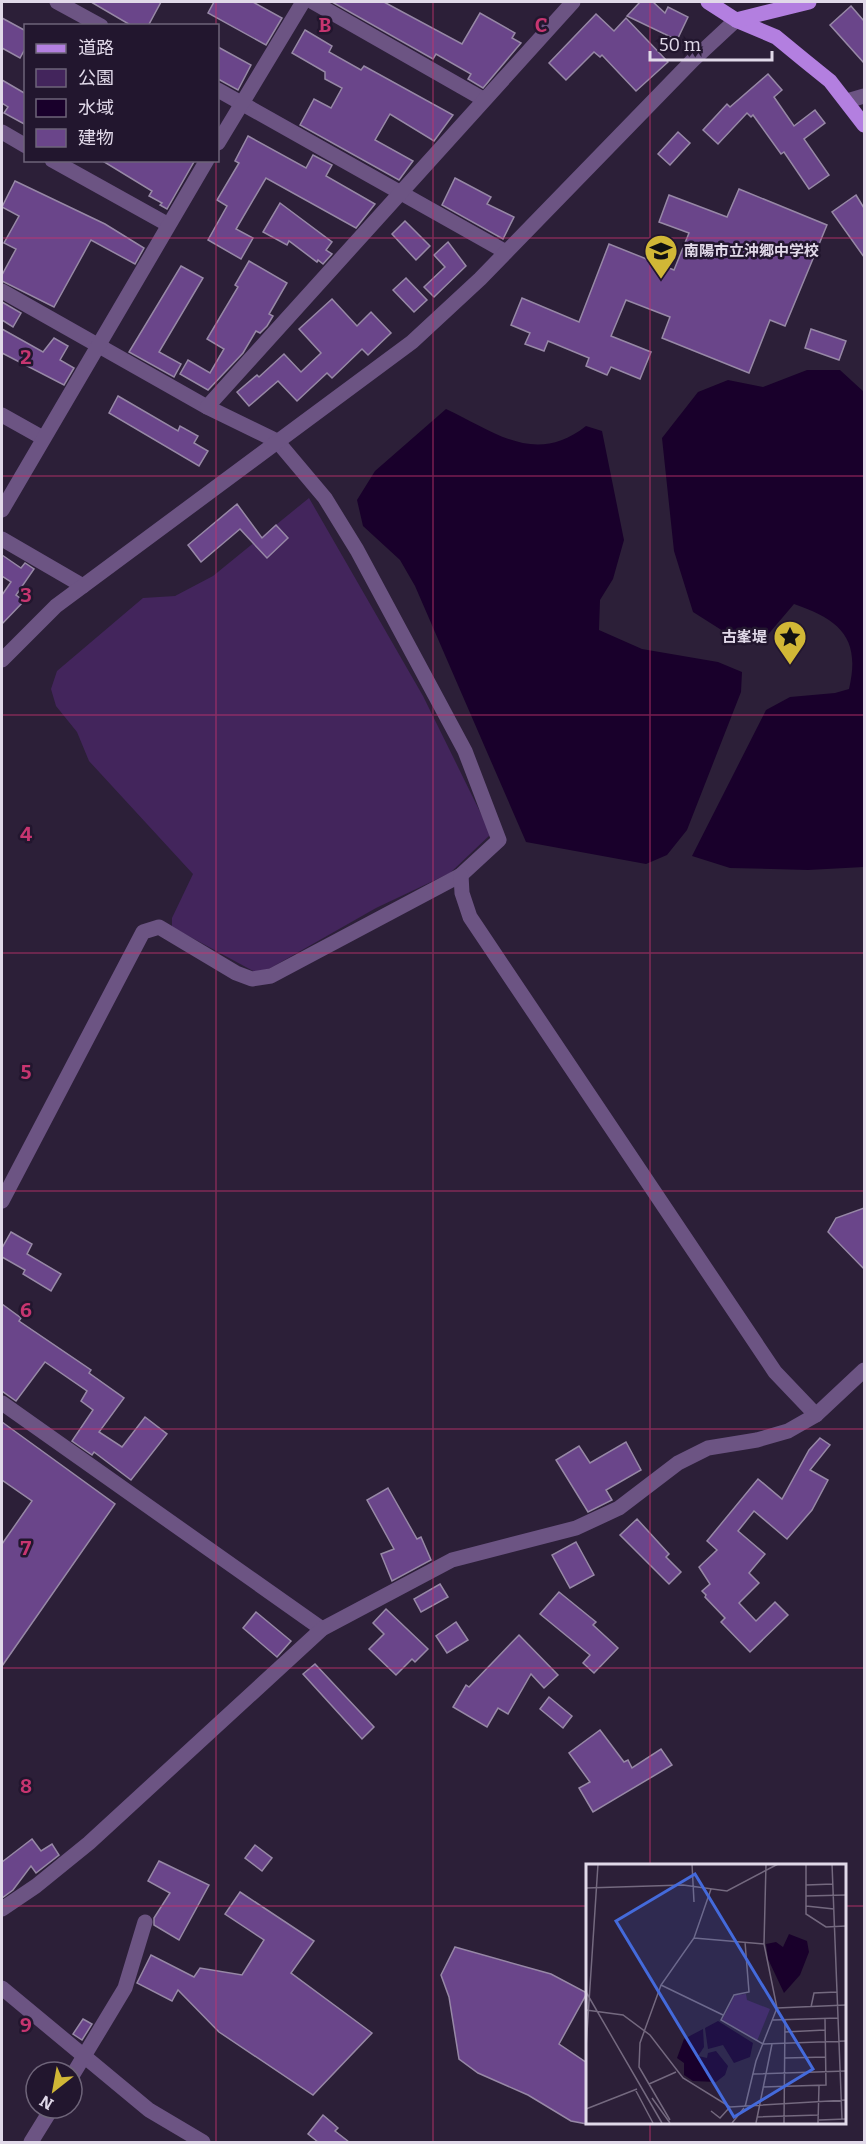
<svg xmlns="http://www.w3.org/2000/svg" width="866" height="2144" font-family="Bitter,'Noto Sans JP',serif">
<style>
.green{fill:#43255c}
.water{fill:#19002b}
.building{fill:#6a458a;stroke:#9788a6;stroke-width:1.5}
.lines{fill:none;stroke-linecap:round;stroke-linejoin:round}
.minor{stroke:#6c5483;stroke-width:15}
.major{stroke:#b37fe0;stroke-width:15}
.grid{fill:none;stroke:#c73570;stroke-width:1.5;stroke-opacity:0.55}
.labels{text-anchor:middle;stroke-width:5;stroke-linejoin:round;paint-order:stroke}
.poi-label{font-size:15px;font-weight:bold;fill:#e1d9e9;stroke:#22162e;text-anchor:start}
.inset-road{fill:none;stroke:#74697f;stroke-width:1.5}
.view{fill:#446adb;fill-opacity:0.15;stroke:#446adb;stroke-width:3}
.inset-edge{fill:none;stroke:#e1d9e9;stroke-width:3}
.grid-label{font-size:20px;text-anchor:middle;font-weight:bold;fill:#c73570;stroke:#22162e;stroke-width:5;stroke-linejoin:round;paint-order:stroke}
</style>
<rect width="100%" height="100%" fill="#2c1f38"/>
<polygon class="green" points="309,498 423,696 491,834 450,873 376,908 267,970 255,972 172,927 172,918 193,874 89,761 77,732 56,706 51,689 57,671 143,598 175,596 213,576"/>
<g class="water">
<path d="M807,370H840L864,392V867L808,870L730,868L692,856L766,710L790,697L835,693L849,689C861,638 840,620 794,604L766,637L734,638L693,612L674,551L662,438L698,392L728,380L763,387Z"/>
<path d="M446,409C495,432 535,466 586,426L602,431L624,540L613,579L600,600L599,630L642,649L718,662L742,672L741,692L687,830L667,855L646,864L526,842L415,586L400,560L363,526L357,500L375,471Z"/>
</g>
<g class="building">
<polygon points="91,2 161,2 148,26 132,26"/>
<polygon points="214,2 253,2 282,18 266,45 208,13"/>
<polygon points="332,2 384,2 462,44 480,13 515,33 512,38 521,43 483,88 468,79 471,74 436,54 433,59"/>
<polygon points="640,2 653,2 665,13 668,7 688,17 677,40 627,16"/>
<polygon points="851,6 864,21 864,63 830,25"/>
<polygon points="596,14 614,31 626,18 668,62 636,91 602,55 600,57 594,52 566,80 549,63"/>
<polygon points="2,18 26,31 26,47 20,58 2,48"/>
<polygon points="305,30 332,46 329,52 361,70 364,66 453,115 434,141 390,114 375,140 413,161 399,180 300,125 314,99 331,108 342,88 325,79 325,72 292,53"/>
<polygon points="218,47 251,65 238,90 218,79"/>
<polygon points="768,74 782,90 774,97 794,126 815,110 825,123 804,139 829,175 809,189 784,152 781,154 753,115 751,117 747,113 718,144 703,130 727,104 730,107"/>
<polygon points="2,80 26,94 26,125 4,113 8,107 2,103"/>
<polygon points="678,132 690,143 670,165 658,154"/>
<polygon points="248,136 306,168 313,155 332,165 326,176 375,204 356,228 266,178 236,229 253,238 241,259 208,240 227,206 217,200 239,163 235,161"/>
<polygon points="101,160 195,160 167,209 160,205 162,203 149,196 152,191"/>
<polygon points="455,178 491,197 487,204 514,217 503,239 442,205"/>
<polygon points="15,181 105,224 144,248 135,264 91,240 54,307 2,281 2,275 16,249 4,243 19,216 2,207"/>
<polygon points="739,189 827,225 785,326 770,320 749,373 662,338 670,317 626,300 611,336 651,352 640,379 611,367 607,375 586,366 589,358 548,341 544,351 525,344 530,333 511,325 522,298 579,322 609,244 674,270 689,233 659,222 669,195 727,217"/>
<polygon points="856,195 864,208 864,257 832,212"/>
<polygon points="280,203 332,242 326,250 332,254 323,264 318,260 317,262 289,241 287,245 263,232"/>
<polygon points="405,221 430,246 416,260 392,234"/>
<polygon points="448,242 466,266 434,297 424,287 445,267 434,255"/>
<polygon points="249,261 287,283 269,314 273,316 267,326 260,333 256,331 243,353 208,390 180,374 188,360 210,373 224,349 207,339 238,287 235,285"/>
<polygon points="181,266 203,278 159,352 181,364 174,377 129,352"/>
<polygon points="406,278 427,300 414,312 393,290"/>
<polygon points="332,299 357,326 371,312 391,333 368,355 362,349 332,378 327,373 297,401 278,381 249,406 237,392 257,375 259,377 284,354 301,372 321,353 299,329"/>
<polygon points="2,302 21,313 13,327 2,320"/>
<polygon points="2,329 43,352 54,338 68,346 60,360 74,368 64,385 2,353"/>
<polygon points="811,329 846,341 839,360 805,348"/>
<polygon points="118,396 178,431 180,426 198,436 194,443 208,451 199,466 109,413"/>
<polygon points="237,504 262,538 276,525 288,538 267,558 240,529 201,562 188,545"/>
<polygon points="2,555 21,568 25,563 34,569 16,595 24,601 2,624 2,595 11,582 2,576"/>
<polygon points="864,1208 864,1269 828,1232 836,1218"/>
<polygon points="11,1232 32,1244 27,1254 61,1274 51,1291 23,1274 25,1270 2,1257 2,1248"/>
<polygon points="2,1304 21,1318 19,1321 91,1370 89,1373 124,1398 99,1432 122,1447 145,1417 167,1434 131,1480 94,1452 92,1455 72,1441 93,1410 81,1401 87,1391 45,1362 16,1401 2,1391"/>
<polygon points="2,1422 115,1504 2,1666 2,1544 32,1501 2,1480"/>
<polygon points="820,1438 830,1445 810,1470 828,1480 812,1510 787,1539 754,1511 738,1531 765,1554 749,1573 759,1583 739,1603 756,1621 775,1602 788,1615 750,1652 721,1622 725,1618 705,1597 706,1595 702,1591 710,1584 699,1567 717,1550 707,1541 758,1479 782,1499 809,1450"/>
<polygon points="626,1442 641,1470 606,1490 612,1500 588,1512 556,1460 579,1446 590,1463"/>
<polygon points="388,1488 417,1539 421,1537 431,1560 392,1581 381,1554 394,1549 367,1500"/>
<polygon points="637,1519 669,1554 666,1557 681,1572 669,1584 620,1535"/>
<polygon points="576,1542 594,1575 570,1588 552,1555"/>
<polygon points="440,1584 448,1597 421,1612 414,1599"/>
<polygon points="559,1592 596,1622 593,1625 618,1648 594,1673 583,1663 590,1655 540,1614"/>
<polygon points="386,1609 428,1649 415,1662 412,1659 396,1675 369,1649 384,1634 373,1623"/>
<polygon points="256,1612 291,1641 277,1657 243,1628"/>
<polygon points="456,1622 468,1640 447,1653 436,1636"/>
<polygon points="519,1635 558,1675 544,1688 531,1674 508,1714 498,1708 487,1727 453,1707 466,1685 469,1687"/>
<polygon points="315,1664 374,1727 362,1739 303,1674"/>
<polygon points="549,1697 572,1716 563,1728 540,1709"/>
<polygon points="600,1730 624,1762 628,1760 632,1768 661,1749 672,1765 593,1812 579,1788 590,1782 569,1753"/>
<polygon points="32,1839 41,1851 52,1844 59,1855 36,1873 31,1866 13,1890 2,1898 2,1862"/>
<polygon points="255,1845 272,1858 262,1871 245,1858"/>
<polygon points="159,1861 209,1885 179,1940 154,1925 154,1918 170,1893 148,1881"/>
<polygon points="240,1892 314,1941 291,1973 372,2033 313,2095 219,2032 178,1990 172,2001 137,1983 151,1955 194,1977 200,1968 242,1975 264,1940 225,1914"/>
<polygon points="455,1947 551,1974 587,1993 559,2044 587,2063 587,2124 571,2121 528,2095 478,2073 459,2059 449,1997 441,1975"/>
<polygon points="83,2019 92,2024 82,2040 73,2034"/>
<polygon points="323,2115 338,2128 335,2131 349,2142 318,2142 308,2134"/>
</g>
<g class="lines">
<g class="minor">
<polyline points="57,2 101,26"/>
<polyline points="313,2 483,99"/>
<polyline points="218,90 506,252"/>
<polyline points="847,101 864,96"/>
<polyline points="2,132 26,146"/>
<polyline points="218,143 303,2"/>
<polyline points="52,160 167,224"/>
<polyline points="2,291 207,407 277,441 325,498 357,550 465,751 499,840 461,875 271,976 252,979 236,973 159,927 143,932 2,1201"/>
<polyline points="207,407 573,2"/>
<polyline points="2,415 43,438"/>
<polyline points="2,510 207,160"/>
<polyline points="2,539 83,586"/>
<polyline points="2,660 56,606 412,342 480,279 693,60 736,20"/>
<polyline points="461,875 462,893 470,917 775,1372 816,1415"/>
<polyline points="2,1403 322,1629"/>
<polyline points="2,1909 36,1886 89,1843 322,1629 452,1560 576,1528 619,1508 678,1463 708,1448 757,1440 788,1431 816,1415 864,1370"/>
<polyline points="2,1988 149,2110 203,2142"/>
<polyline points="72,2076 125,1988 145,1922"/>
<polyline points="31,2142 52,2108"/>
</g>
<g class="major">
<polyline points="708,2 736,20 776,37 804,60 830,81 864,125"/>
<polyline points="736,20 809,2"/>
</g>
</g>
<path class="grid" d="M216,2V26M433,2V2142M650,2V1865M216,160V2142M2,238H864M2,476H864M2,715H864M2,953H864M2,1191H864M2,1429H864M2,1668H864M2,1906H587M844,1906H864M650,2122V2142"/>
<defs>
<g id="school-pin" transform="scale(1.725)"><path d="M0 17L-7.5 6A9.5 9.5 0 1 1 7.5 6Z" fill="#d1b736" stroke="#22162e"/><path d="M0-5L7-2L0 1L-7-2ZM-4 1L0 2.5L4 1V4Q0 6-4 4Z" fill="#111"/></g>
<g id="sight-pin" transform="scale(1.725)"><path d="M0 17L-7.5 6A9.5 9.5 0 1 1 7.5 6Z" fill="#d1b736" stroke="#22162e"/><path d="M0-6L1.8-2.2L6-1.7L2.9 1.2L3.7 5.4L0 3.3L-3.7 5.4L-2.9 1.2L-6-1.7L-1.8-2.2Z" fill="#111"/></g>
</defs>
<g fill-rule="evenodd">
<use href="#school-pin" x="661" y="251"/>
<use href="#sight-pin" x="790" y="637"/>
</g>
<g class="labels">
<g class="poi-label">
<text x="684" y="256">南陽市立沖郷中学校</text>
<text x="767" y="642" text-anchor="end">古峯堤</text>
</g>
</g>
<g transform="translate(586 1864)">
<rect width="260" height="260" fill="#2c1f38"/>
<path d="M160,130L161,136L184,145L171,177L136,156L149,131Z" fill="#43255c"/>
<path d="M203,70L221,77L223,88L214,111L198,129L182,95L180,80L190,78L197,83ZM132,157L167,179L164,193L148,199L137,181L122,185L119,164ZM117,165L118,183L112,192L121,194L122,189L130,187L142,202L139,211L130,218L107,217L98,211V199L91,194L98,175Z" fill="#19002b"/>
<path class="inset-road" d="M106,0L108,38M220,0V50L240,63L260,62M246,0L256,255M220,21L247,20M0,24L97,21L141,27L192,0M220,32L260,31M220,42L248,45M108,74L178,80M159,78L163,128L148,131L135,156L177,180L260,177M75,121L137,151M0,128L76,259M225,143L228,129L251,128M191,144L260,141M0,146L37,151L64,171L97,214L144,243L260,236M187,156L252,154M199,168L239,166M0,184L12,0M199,194L240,193M167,210L260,207M63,220L90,208M177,223L240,221L239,155M49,225L67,259M66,234L84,259M159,243L170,197L191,144L178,80L180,0M0,245L51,225M125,247L134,254L144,243M171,253L233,251M84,256L53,203L54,179L75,121L108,74L125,25M233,256L260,255M146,259L158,244M170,259L186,180M198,259L199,156M232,259L233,222"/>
<path class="view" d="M109,10L227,205L148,253L30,57Z"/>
<rect width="260" height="260" class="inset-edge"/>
</g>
<g class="grid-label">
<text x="325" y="32">B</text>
<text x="541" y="32">C</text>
<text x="26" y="364">2</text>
<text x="26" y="602">3</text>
<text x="26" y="841">4</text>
<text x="26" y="1079">5</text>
<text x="26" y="1317">6</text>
<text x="26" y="1555">7</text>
<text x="26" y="1793">8</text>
<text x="26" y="2032">9</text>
</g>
<rect width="866" height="2144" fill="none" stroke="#e1d9e9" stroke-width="6"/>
<rect x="24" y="24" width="195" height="138" fill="#22162e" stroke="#6e6479" stroke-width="1.5"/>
<rect x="36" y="44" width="30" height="9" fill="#b37fe0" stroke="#6e6479" stroke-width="1.5"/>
<text x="78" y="54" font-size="18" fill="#e1d9e9">道路</text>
<rect x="36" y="69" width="30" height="18" fill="#43255c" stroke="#6e6479" stroke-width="1.5"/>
<text x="78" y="84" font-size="18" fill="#e1d9e9">公園</text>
<rect x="36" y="99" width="30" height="18" fill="#19002b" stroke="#6e6479" stroke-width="1.5"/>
<text x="78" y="114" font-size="18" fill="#e1d9e9">水域</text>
<rect x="36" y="129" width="30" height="18" fill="#6a458a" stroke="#6e6479" stroke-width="1.5"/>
<text x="78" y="144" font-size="18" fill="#e1d9e9">建物</text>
<g transform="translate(54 2090) rotate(211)"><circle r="28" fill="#22162e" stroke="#6e6479" stroke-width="1.5"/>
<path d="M0-4.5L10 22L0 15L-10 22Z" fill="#d1b736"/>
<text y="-9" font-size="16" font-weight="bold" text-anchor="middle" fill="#e1d9e9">N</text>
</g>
<path d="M650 51v9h122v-9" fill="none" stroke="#e1d9e9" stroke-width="3"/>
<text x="659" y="51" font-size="18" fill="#e1d9e9" stroke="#22162e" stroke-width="4.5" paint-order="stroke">50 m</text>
</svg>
